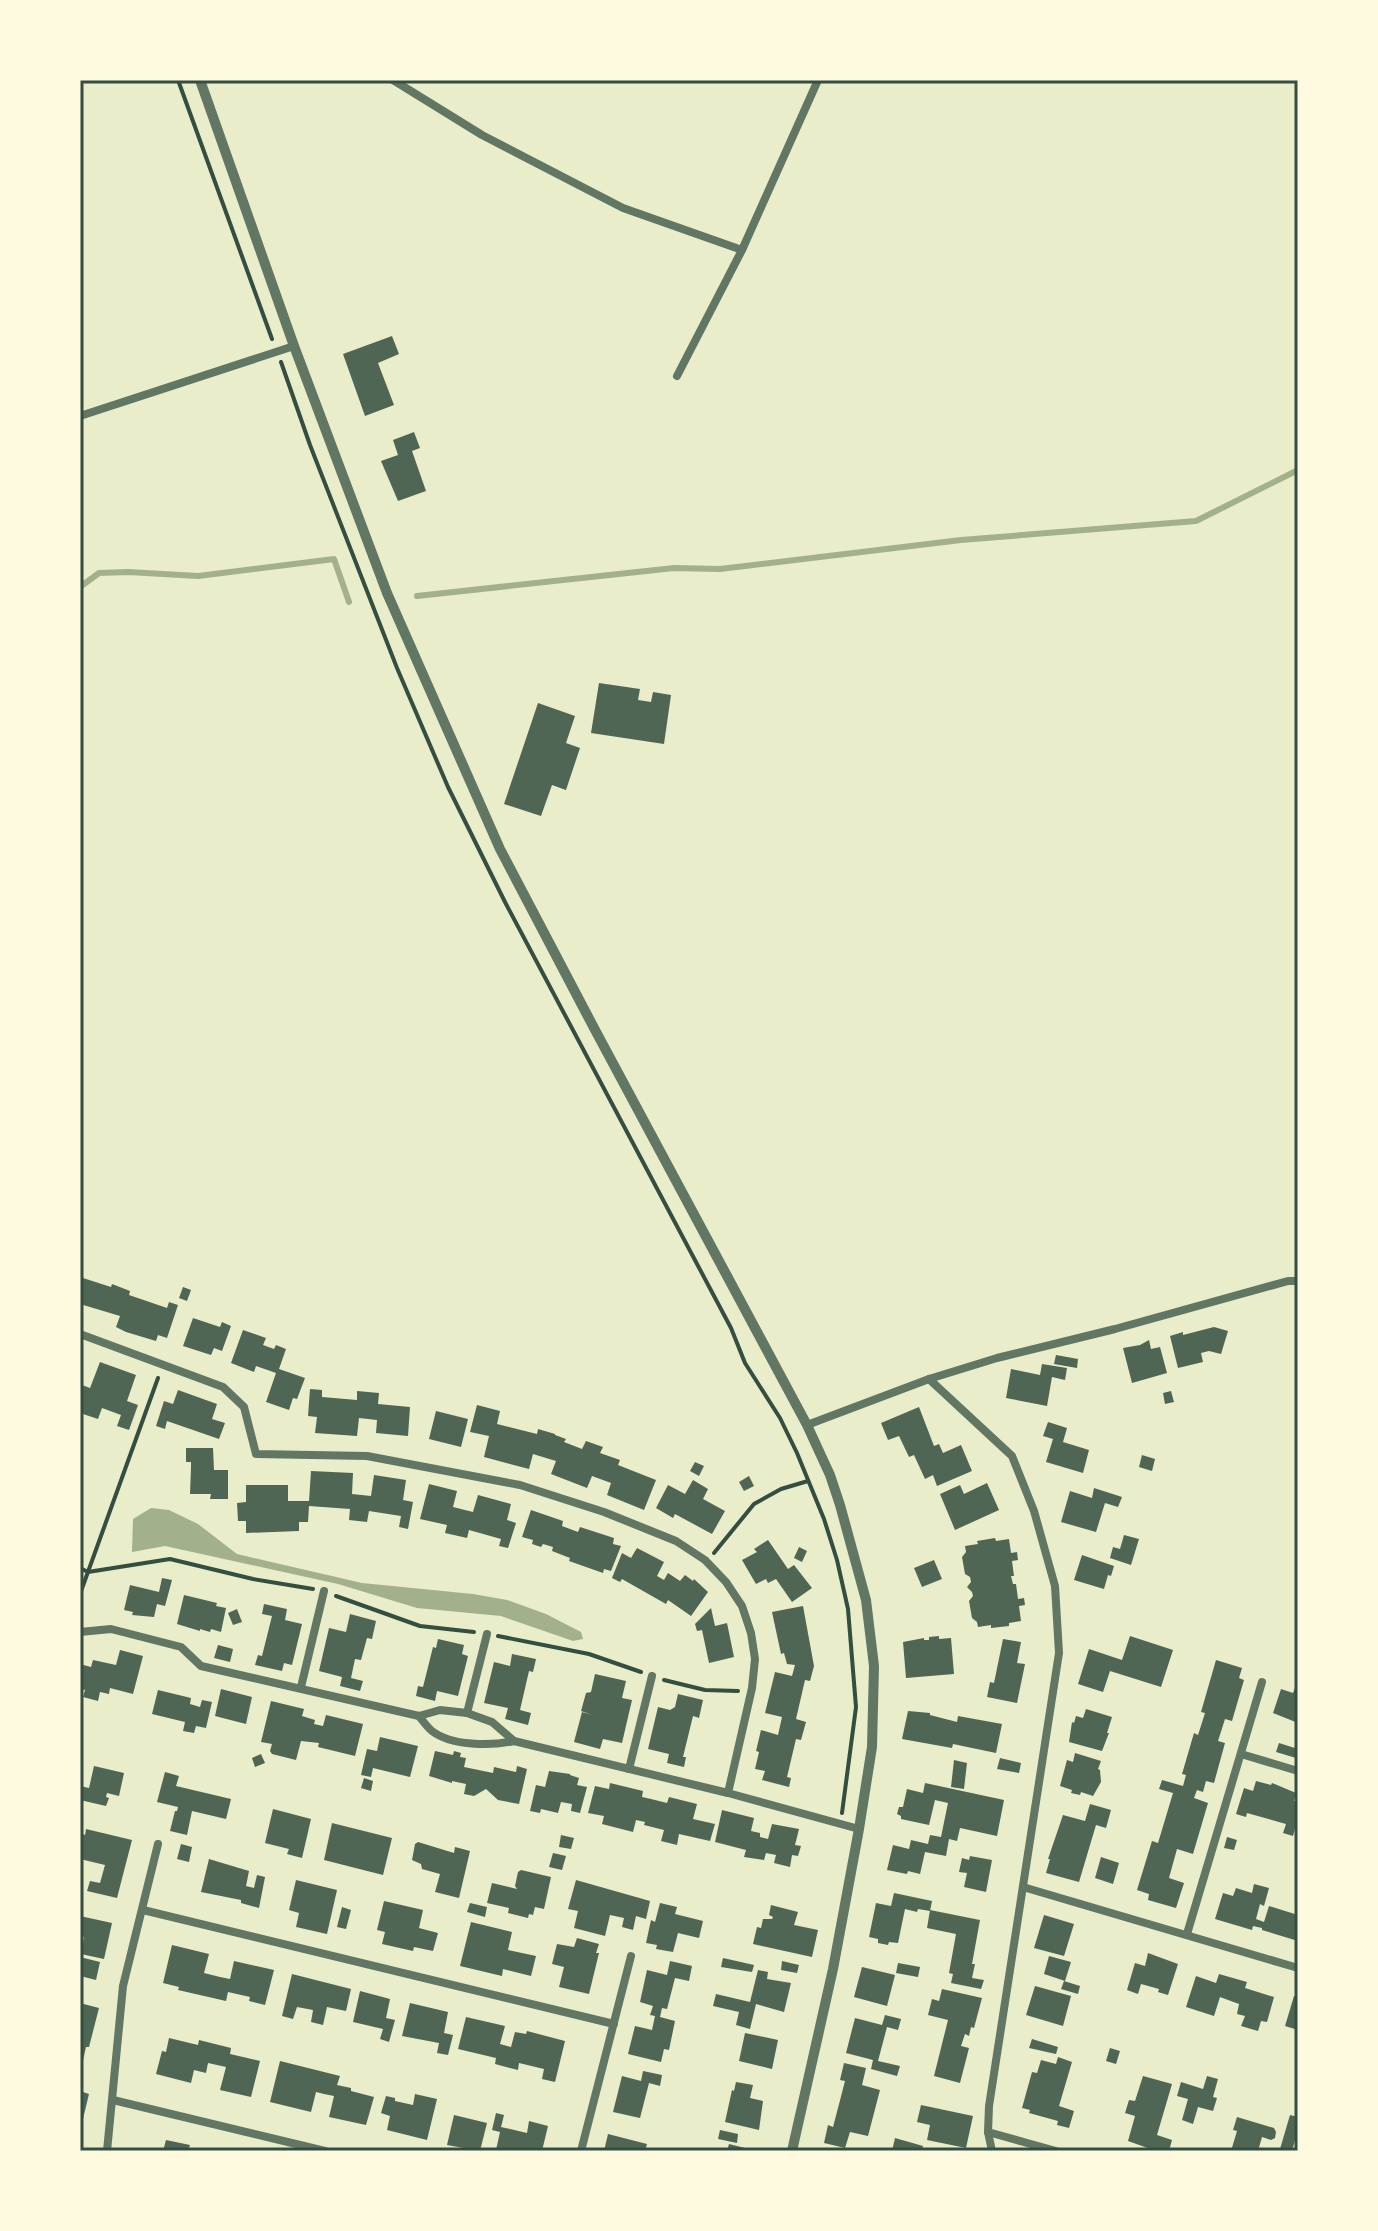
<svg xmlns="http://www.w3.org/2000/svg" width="1378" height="2231" font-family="'Asap Condensed',sans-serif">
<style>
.water{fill:#a3b18a}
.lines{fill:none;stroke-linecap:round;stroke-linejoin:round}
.stream{stroke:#a3b18a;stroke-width:6}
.building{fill:#4f6655}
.path{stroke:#344e41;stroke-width:4}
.minor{stroke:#617663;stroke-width:8}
.tertiary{stroke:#617663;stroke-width:10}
.neatline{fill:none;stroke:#344e41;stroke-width:3}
</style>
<rect width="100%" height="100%" fill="#e9edc9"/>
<polygon class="water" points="151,1508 169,1510 198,1524 237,1554 362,1583 473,1594 507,1600 546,1614 581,1632 583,1639 573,1641 501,1616 417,1608 338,1584 165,1546 132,1552 133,1519"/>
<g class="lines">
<g class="stream">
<polyline points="80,587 99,573 128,572 198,576 334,559 349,602"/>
<polyline points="417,596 674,568 720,569 961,540 1196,521 1298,470"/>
</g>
</g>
<g class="building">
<polygon points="392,336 399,354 378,363 394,405 365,416 343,354"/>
<polygon points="414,432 420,448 412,451 426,491 398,501 381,461 398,455 393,440"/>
<polygon points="599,683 640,689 638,700 651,702 653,692 671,695 664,744 591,733"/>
<polygon points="538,703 575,716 566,743 580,748 566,790 552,785 541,816 504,804"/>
<polygon points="83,1278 111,1287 112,1284 130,1291 129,1295 167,1308 169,1302 178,1305 167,1338 158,1335 156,1341 126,1332 116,1327 120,1316 80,1304 80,1286"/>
<polygon points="183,1287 191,1290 187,1301 179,1298"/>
<polygon points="193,1318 220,1327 222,1322 231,1326 222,1351 214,1348 211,1355 183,1346"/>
<polygon points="1214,1327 1228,1331 1221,1354 1209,1351 1201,1353 1203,1362 1178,1368 1170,1336 1183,1332 1183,1335"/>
<polygon points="243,1330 266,1338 263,1345 274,1349 276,1345 286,1349 279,1369 305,1378 297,1399 293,1398 289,1410 266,1402 276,1373 256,1366 254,1372 231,1363"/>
<polygon points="1149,1340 1151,1349 1160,1347 1167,1373 1132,1383 1123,1348 1140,1345"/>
<polygon points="1056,1355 1078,1359 1077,1368 1054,1364"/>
<polygon points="100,1362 136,1375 127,1401 138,1405 129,1430 117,1426 121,1415 102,1408 98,1419 80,1413 80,1391 82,1385 90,1388"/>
<polygon points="1042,1364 1067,1368 1065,1380 1052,1377 1047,1406 1006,1398 1011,1369 1040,1375"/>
<polygon points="310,1389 322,1390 322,1397 357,1400 357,1391 379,1393 378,1404 410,1407 408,1436 376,1433 377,1420 359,1418 357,1436 315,1433 317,1417 308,1416"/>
<polygon points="178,1390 217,1404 212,1419 225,1423 219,1439 167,1421 165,1429 156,1426 164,1401 173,1404"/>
<polygon points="1171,1391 1174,1402 1165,1404 1163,1393"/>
<polygon points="477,1405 500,1411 497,1424 537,1434 538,1429 555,1434 555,1435 566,1439 564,1442 582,1449 586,1441 603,1447 600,1453 620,1460 618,1465 656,1480 644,1510 607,1495 611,1483 592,1476 587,1488 551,1474 556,1461 546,1458 533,1454 529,1469 484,1457 489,1436 470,1432"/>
<polygon points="919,1407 934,1446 939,1444 943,1453 961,1445 972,1471 937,1486 933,1475 925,1479 914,1455 909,1457 899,1436 888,1440 881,1423"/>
<polygon points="436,1411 468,1419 461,1447 429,1439"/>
<polygon points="1048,1422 1067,1428 1063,1442 1089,1450 1083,1473 1046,1462 1053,1439 1043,1436"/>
<polygon points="186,1448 213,1448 214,1470 228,1470 228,1499 210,1499 211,1494 190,1494 191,1467 191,1462 186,1462"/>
<polygon points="1142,1455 1155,1459 1152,1471 1139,1467"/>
<polygon points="695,1462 704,1466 699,1476 690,1471"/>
<polygon points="311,1471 353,1473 352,1494 371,1496 374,1475 406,1480 403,1500 413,1502 408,1529 399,1527 401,1516 369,1511 367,1522 349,1520 350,1509 309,1506 308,1522 299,1522 299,1531 246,1533 246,1521 238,1521 237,1503 246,1502 246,1485 288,1485 288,1501 309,1501"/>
<polygon points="749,1476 754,1486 744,1491 739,1482"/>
<polygon points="693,1480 708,1489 703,1499 725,1511 712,1534 675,1514 673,1518 656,1508 668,1485 685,1494"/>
<polygon points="987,1483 999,1510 955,1530 940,1494 960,1485 964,1494"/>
<polygon points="429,1484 457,1491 453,1507 473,1512 478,1495 511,1504 507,1520 516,1523 508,1548 499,1546 501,1539 469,1530 467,1538 445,1533 447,1525 420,1519"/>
<polygon points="1094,1488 1122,1497 1118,1507 1105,1503 1096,1532 1061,1522 1070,1491 1092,1498"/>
<polygon points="531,1510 563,1521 562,1526 578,1532 580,1527 614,1538 613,1544 621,1546 611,1571 604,1569 603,1573 569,1561 570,1558 552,1551 553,1547 543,1544 541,1547 532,1544 533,1540 522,1537"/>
<polygon points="1124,1535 1139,1539 1131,1565 1110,1558 1113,1547 1120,1549"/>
<polygon points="995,1538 996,1541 1009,1539 1011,1553 1017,1552 1018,1560 1012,1561 1014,1576 1011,1576 1013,1584 1016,1584 1018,1599 1024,1598 1025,1605 1019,1606 1021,1621 1009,1623 1009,1626 991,1628 991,1625 978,1627 977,1622 972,1618 969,1601 973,1596 972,1592 967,1587 971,1582 970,1577 965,1574 962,1557 966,1552 965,1546 978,1544 977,1541"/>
<polygon points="768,1540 788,1569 794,1565 812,1588 792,1602 776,1579 768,1583 766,1579 756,1584 742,1560 757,1552 754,1549"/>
<polygon points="799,1547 807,1551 802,1562 794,1558"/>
<polygon points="637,1548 664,1562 657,1576 664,1580 668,1573 680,1581 685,1575 693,1581 694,1579 708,1592 691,1616 668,1600 666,1604 622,1579 620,1582 612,1578 622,1553 631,1558"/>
<polygon points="1082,1555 1114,1566 1111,1576 1108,1575 1104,1589 1074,1580"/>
<polygon points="934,1560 942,1579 922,1587 914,1568"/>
<polygon points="162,1578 172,1580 165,1606 157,1604 154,1617 132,1615 133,1612 124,1610 130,1585 159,1592"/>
<polygon points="184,1595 217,1603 216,1606 226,1608 221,1632 211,1629 210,1632 200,1629 200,1631 177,1624"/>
<polygon points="264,1604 287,1609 285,1620 302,1624 292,1665 284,1663 282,1671 255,1665 258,1655 262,1656 272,1616 262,1614"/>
<polygon points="803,1606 814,1666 810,1681 805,1680 796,1719 806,1722 801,1740 796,1739 787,1777 791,1778 789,1787 762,1780 765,1771 755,1769 759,1752 756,1751 761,1730 778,1735 782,1717 765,1713 775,1672 792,1676 795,1665 787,1664 784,1653 781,1654 772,1612"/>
<polygon points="711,1608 715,1626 727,1623 734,1657 709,1663 702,1630 697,1631 695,1624"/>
<polygon points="237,1609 242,1622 233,1625 228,1613"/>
<polygon points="350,1614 376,1621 372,1639 367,1638 361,1660 355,1659 351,1678 363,1681 360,1691 340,1686 342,1677 319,1671 329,1628 346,1632"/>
<polygon points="939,1636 939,1639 951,1638 954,1674 906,1678 903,1642 924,1638 924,1640 929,1640 929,1637"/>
<polygon points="1130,1636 1173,1650 1161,1687 1110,1671 1103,1692 1078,1684 1089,1649 1122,1660"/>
<polygon points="438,1639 464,1645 462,1654 468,1656 458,1696 437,1691 435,1701 416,1696 418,1686 423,1687 433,1647 436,1648"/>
<polygon points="1003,1639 1021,1642 1017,1663 1025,1664 1017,1703 987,1697 990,1682 994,1683"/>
<polygon points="218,1645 233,1649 230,1662 214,1658"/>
<polygon points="120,1650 143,1656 133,1694 110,1688 109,1694 100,1692 98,1701 83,1697 85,1690 80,1689 80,1664 91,1667 93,1660 116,1665"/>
<polygon points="512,1654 536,1659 533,1672 529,1671 520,1710 531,1713 528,1725 505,1719 508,1708 484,1703 494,1662 510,1666"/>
<polygon points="1216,1660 1242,1668 1239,1678 1244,1680 1232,1721 1225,1719 1218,1741 1225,1743 1214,1783 1206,1781 1203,1792 1197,1790 1194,1798 1208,1803 1193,1854 1177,1849 1172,1867 1169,1878 1184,1883 1176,1908 1148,1900 1149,1894 1137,1890 1152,1841 1158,1843 1173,1793 1159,1789 1162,1780 1183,1786 1186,1775 1182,1774 1194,1733 1198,1735 1205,1713 1201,1712"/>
<polygon points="595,1674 626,1681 622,1698 632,1700 622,1743 603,1739 600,1749 574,1742 582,1712 592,1715 581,1711 586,1693 591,1692"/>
<polygon points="1298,1680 1298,1723 1273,1713 1281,1689 1293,1693"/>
<polygon points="221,1689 252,1697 246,1724 215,1716"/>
<polygon points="158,1690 191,1698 190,1704 200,1707 202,1700 212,1702 206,1728 196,1726 194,1733 183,1731 185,1722 152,1714"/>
<polygon points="678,1694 703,1700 699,1718 693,1716 683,1757 686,1757 684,1767 667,1763 669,1754 648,1749 658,1707 670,1710 675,1707"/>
<polygon points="271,1701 304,1709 302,1716 315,1720 314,1724 323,1726 326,1715 363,1724 355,1756 318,1747 319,1743 301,1741 296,1760 272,1754 270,1751 272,1744 261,1742"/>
<polygon points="1086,1709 1112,1717 1107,1733 1109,1733 1102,1751 1069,1742 1072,1722 1074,1723 1076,1716 1083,1718"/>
<polygon points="908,1711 930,1713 930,1715 957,1722 958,1716 1002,1724 996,1753 953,1744 952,1748 902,1739"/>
<polygon points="380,1737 418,1746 410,1777 373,1768 371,1777 361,1775 367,1749 377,1751"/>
<polygon points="1279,1743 1298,1749 1296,1758 1276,1752"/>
<polygon points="435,1751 453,1755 454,1751 461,1753 460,1757 466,1758 464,1767 493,1773 494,1767 516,1772 517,1766 527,1769 519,1804 498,1800 486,1789 474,1796 464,1794 466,1784 452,1781 452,1783 429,1776"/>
<polygon points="1075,1753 1101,1761 1098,1769 1100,1770 1101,1782 1093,1796 1081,1792 1080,1795 1071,1793 1072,1790 1060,1786 1067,1760 1073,1762"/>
<polygon points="261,1754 265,1763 255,1767 252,1758"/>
<polygon points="1000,1758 1021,1763 1019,1773 997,1769"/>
<polygon points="954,1760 967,1763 964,1789 951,1787"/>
<polygon points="94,1766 124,1773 119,1796 107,1793 106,1797 109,1798 106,1806 80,1800 80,1786 89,1788"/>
<polygon points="549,1771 570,1774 570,1775 579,1778 577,1785 587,1787 580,1813 571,1811 572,1804 561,1802 558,1813 541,1809 540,1813 530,1811 536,1785 545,1787"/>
<polygon points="165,1772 179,1776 176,1786 231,1799 226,1819 192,1811 187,1835 170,1831 175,1811 177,1811 178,1807 157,1802"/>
<polygon points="364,1778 373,1781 371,1791 361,1788"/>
<polygon points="1256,1781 1271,1785 1272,1783 1277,1785 1296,1793 1294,1801 1298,1802 1298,1826 1296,1825 1293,1836 1283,1833 1286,1824 1247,1813 1246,1817 1236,1814 1244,1788 1253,1791"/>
<polygon points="610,1783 643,1791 642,1797 651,1799 667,1803 669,1797 697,1804 693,1819 715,1824 710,1841 679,1834 677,1845 661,1841 664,1830 644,1825 645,1822 636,1820 633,1832 602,1824 604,1816 588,1813 595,1786 609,1789"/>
<polygon points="925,1783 1004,1800 997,1836 960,1828 957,1841 949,1839 946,1856 925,1852 920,1874 908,1871 907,1874 887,1870 893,1845 909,1849 911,1840 928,1844 930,1835 941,1837 948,1803 935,1800 929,1825 901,1819 901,1816 897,1814 899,1807 903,1807 907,1789 923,1793"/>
<polygon points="1090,1804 1111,1810 1106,1828 1096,1825 1079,1882 1046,1873 1050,1859 1048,1859 1063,1815 1085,1821"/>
<polygon points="273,1809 311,1819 302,1858 287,1854 289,1849 265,1843"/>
<polygon points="722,1810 754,1818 751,1831 760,1833 760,1837 768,1839 772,1824 799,1829 795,1845 801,1846 798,1856 792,1855 790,1867 774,1863 776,1855 766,1853 764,1860 744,1857 746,1850 715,1842"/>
<polygon points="332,1823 392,1838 383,1875 324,1860"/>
<polygon points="86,1829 132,1840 117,1898 87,1891 90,1881 100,1883 105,1865 80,1859 80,1833 85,1835"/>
<polygon points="561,1835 574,1838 571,1849 559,1847"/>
<polygon points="1227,1837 1237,1840 1234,1850 1224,1848"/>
<polygon points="418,1842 454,1853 455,1847 470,1851 459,1898 435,1892 440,1874 422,1869 421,1864 412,1860 415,1844"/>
<polygon points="181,1844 192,1847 189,1862 177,1859"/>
<polygon points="553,1853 566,1856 562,1870 549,1867"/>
<polygon points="970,1856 992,1860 986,1892 964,1887 967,1873 959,1872 962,1858 969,1860"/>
<polygon points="1101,1857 1119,1863 1113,1884 1095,1878"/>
<polygon points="209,1859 249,1871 246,1886 254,1888 257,1875 265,1877 259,1908 241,1903 241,1900 201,1892"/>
<polygon points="521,1870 551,1877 544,1909 535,1907 533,1915 529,1914 528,1918 508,1913 509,1908 487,1903 492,1883 517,1889 515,1886 518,1872"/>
<polygon points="296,1880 337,1890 327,1934 296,1927 299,1913 289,1910"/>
<polygon points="576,1880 650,1901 646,1919 636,1916 633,1930 622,1927 624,1918 610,1915 605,1936 574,1928 578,1911 568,1909"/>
<polygon points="1254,1884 1269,1888 1264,1906 1260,1904 1256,1919 1264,1922 1269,1906 1298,1915 1298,1941 1262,1930 1262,1928 1253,1926 1252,1930 1215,1919 1223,1893 1233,1896 1236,1888 1252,1893"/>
<polygon points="894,1893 932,1901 930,1911 918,1909 917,1912 905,1909 898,1943 889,1942 888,1945 878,1943 878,1939 869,1937 876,1903 891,1906"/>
<polygon points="384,1901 423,1910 419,1928 438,1933 433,1951 414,1947 413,1951 382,1944 385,1932 377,1930"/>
<polygon points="470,1903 487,1907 485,1917 467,1912"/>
<polygon points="660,1903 677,1907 675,1914 703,1921 699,1938 678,1933 673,1952 656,1949 657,1945 646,1943 651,1920 655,1922"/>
<polygon points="771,1905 798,1912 794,1925 818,1930 812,1957 753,1944 757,1927 761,1928 763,1919 772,1919 773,1917 769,1915"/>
<polygon points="342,1907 351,1910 346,1929 337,1927"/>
<polygon points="930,1910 980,1920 972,1964 975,1964 972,1978 984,1980 981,1989 951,1983 953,1974 949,1973 956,1934 927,1928"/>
<polygon points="1044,1915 1074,1924 1064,1956 1034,1948"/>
<polygon points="80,1916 112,1923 104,1959 81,1954 84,1937 80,1936"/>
<polygon points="471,1922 512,1932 508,1950 536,1956 531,1976 503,1969 502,1976 460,1966"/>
<polygon points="577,1938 599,1944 596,1953 599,1953 589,1994 559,1987 564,1967 552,1964 557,1944 574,1947"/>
<polygon points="172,1945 209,1954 204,1973 220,1977 230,1979 234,1961 274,1970 265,2005 249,2001 250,1997 228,1992 226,2001 178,1990 179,1987 163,1983"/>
<polygon points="1148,1953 1178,1964 1168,1995 1158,1992 1159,1989 1141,1984 1138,1994 1127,1990 1135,1963 1145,1966"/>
<polygon points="1049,1956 1071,1962 1065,1981 1044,1974"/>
<polygon points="80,1957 100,1962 96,1980 80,1976"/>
<polygon points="723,1958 754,1965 752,1972 721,1967"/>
<polygon points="670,1961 692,1966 689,1981 675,1978 667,2009 662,2008 660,2017 675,2021 669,2050 664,2049 661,2062 628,2054 635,2026 652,2030 655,2016 650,2015 653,2006 640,2002 647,1970 667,1975"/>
<polygon points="782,1961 799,1965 797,1973 781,1970"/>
<polygon points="898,1963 920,1967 918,1977 896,1973"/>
<polygon points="862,1967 895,1975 887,2006 854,1997"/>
<polygon points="758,1970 768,1972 767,1979 791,1983 784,2012 756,2004 750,2029 736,2025 739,2012 713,2006 716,1994 750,2002"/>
<polygon points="292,1974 351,1989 346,2011 327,2007 323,2025 311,2022 313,2010 297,2007 293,2019 282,2016"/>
<polygon points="1219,1974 1247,1982 1245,1988 1274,1997 1267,2022 1261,2021 1258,2031 1241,2026 1245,2016 1237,2014 1239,2004 1220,1997 1214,2016 1186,2007 1196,1976 1216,1983"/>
<polygon points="1064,1981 1080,1986 1078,1994 1061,1989"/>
<polygon points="1035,1986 1071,1996 1063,2026 1026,2015"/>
<polygon points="942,1989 982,1998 974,2028 971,2027 969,2036 965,2034 961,2046 969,2048 960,2083 934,2076 948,2020 928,2015 932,1999 939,2001"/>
<polygon points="360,1991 390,1999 386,2018 395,2020 389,2042 380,2039 383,2029 353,2022"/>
<polygon points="1294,1996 1298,1997 1298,2030 1285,2026"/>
<polygon points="80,2003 99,2008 89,2047 86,2047 81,2069"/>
<polygon points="410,2003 448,2012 444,2033 453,2035 448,2055 437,2053 439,2043 402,2036"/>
<polygon points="885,2015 901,2019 898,2030 887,2027 878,2061 900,2066 897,2076 871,2069 873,2060 846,2053 855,2018 882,2025"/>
<polygon points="466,2017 505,2026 500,2044 511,2047 515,2032 526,2034 527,2031 565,2041 555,2082 542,2079 544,2069 519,2063 518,2070 506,2067 495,2064 496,2058 458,2049"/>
<polygon points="745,2033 778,2040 772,2069 739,2061"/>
<polygon points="169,2038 198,2045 199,2040 231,2048 230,2054 260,2061 251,2097 220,2090 226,2067 208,2063 206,2073 194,2070 191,2083 156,2074 162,2051 166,2052"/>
<polygon points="1032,2039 1058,2047 1056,2054 1029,2048"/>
<polygon points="1110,2048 1120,2051 1116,2064 1106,2061"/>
<polygon points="1058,2057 1072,2062 1059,2106 1074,2111 1069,2128 1057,2125 1058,2121 1029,2113 1030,2110 1022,2108 1032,2072 1037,2073 1041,2060 1056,2064"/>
<polygon points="280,2061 340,2076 337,2085 351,2088 351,2091 374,2097 366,2125 329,2117 334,2096 324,2094 316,2092 311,2112 270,2102"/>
<polygon points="844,2063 866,2068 862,2085 880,2090 868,2136 850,2132 845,2148 824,2143 828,2125 833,2127 838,2108 845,2081 840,2080"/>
<polygon points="643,2071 662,2075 660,2086 649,2083 640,2118 613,2112 622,2076 641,2081"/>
<polygon points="1143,2076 1172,2084 1157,2135 1172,2140 1169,2151 1156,2151 1128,2141 1135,2116 1125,2113 1129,2100 1135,2101"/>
<polygon points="1207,2076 1218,2079 1213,2097 1217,2098 1213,2111 1198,2107 1193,2124 1182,2120 1188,2099 1177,2096 1181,2082 1203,2089"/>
<polygon points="736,2082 753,2085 750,2098 763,2101 759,2130 725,2122 732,2090 734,2091"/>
<polygon points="80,2091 89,2094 81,2127 80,2127"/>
<polygon points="415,2094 437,2099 427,2140 387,2130 390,2116 381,2113 386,2096 395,2098 395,2101 413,2105"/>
<polygon points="921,2105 973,2116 966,2148 927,2140 930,2125 917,2122"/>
<polygon points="496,2113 504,2115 501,2127 527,2133 529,2121 548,2126 542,2151 496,2150 500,2132 492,2130"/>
<polygon points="454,2115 487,2123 480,2151 447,2145"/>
<polygon points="1290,2115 1298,2117 1298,2130 1292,2151 1288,2151 1280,2149"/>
<polygon points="1237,2117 1274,2128 1276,2132 1275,2138 1271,2140 1262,2137 1258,2151 1231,2151 1237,2131 1233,2130"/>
<polygon points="720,2130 738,2134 737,2143 718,2139"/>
<polygon points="608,2134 647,2144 645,2151 604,2151"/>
<polygon points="895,2138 923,2146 922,2151 892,2151"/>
<polygon points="166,2140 190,2145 189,2148 195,2151 163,2151"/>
<polygon points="729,2144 753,2150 753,2151 727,2151"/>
</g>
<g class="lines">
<g class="path">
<polyline points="178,80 272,339"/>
<polyline points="281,362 310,445 397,668 448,787 505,902 731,1328 745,1363 780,1418 797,1453 824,1519 837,1560 848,1609 856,1707 842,1813"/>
<polyline points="714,1553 754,1504 781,1489 808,1481"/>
<polyline points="80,1568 88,1572 170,1559 253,1579 313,1589"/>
<polyline points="80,1594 158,1378"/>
<polyline points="336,1596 420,1626 474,1632"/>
<polyline points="498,1636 589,1654 641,1672"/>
<polyline points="664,1680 705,1690 738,1691"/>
</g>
<g class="minor">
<polyline points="393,80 482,135 623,208 742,250"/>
<polyline points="677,376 742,250 818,80"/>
<polyline points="80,416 294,346"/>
<polyline points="80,1334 223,1387 244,1407 256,1454 367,1456 520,1485 604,1512 676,1541 705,1560 726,1582 742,1606 751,1633 755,1659 752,1688 728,1793 859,1829"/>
<polyline points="929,1379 1012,1456 1034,1511 1055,1586 1059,1653 989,2106 988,2132 992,2151"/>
<polyline points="807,1425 929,1379 997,1358 1115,1329 1288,1281 1298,1281"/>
<polyline points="80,1632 111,1629 181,1647 201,1666 419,1716 440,1710 467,1713 492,1722 514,1741"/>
<polyline points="301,1687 324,1591"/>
<polyline points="467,1713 487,1634"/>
<path d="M419,1716C423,1721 427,1727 432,1731C451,1746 491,1746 514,1741L728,1793"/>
<polyline points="1241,1754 1298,1771"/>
<polyline points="629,1769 652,1676"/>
<polyline points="1023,1887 1298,1968"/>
<polyline points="143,1910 614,2024"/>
<polyline points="1187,1934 1262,1682"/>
<polyline points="113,2100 325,2151"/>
<polyline points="988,2132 1056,2151"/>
<polyline points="107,2151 123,1986 158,1844"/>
<polyline points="581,2151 631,1956"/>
</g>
<polyline class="tertiary" points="200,80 294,346 387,593 500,849 594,1028 807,1425 830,1475 840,1505 866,1600 874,1666 872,1747 859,1829 833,1969 792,2151"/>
</g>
<rect width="1378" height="2231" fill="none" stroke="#fefae0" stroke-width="164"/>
<rect x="82" y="82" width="1214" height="2067" class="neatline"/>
</svg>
